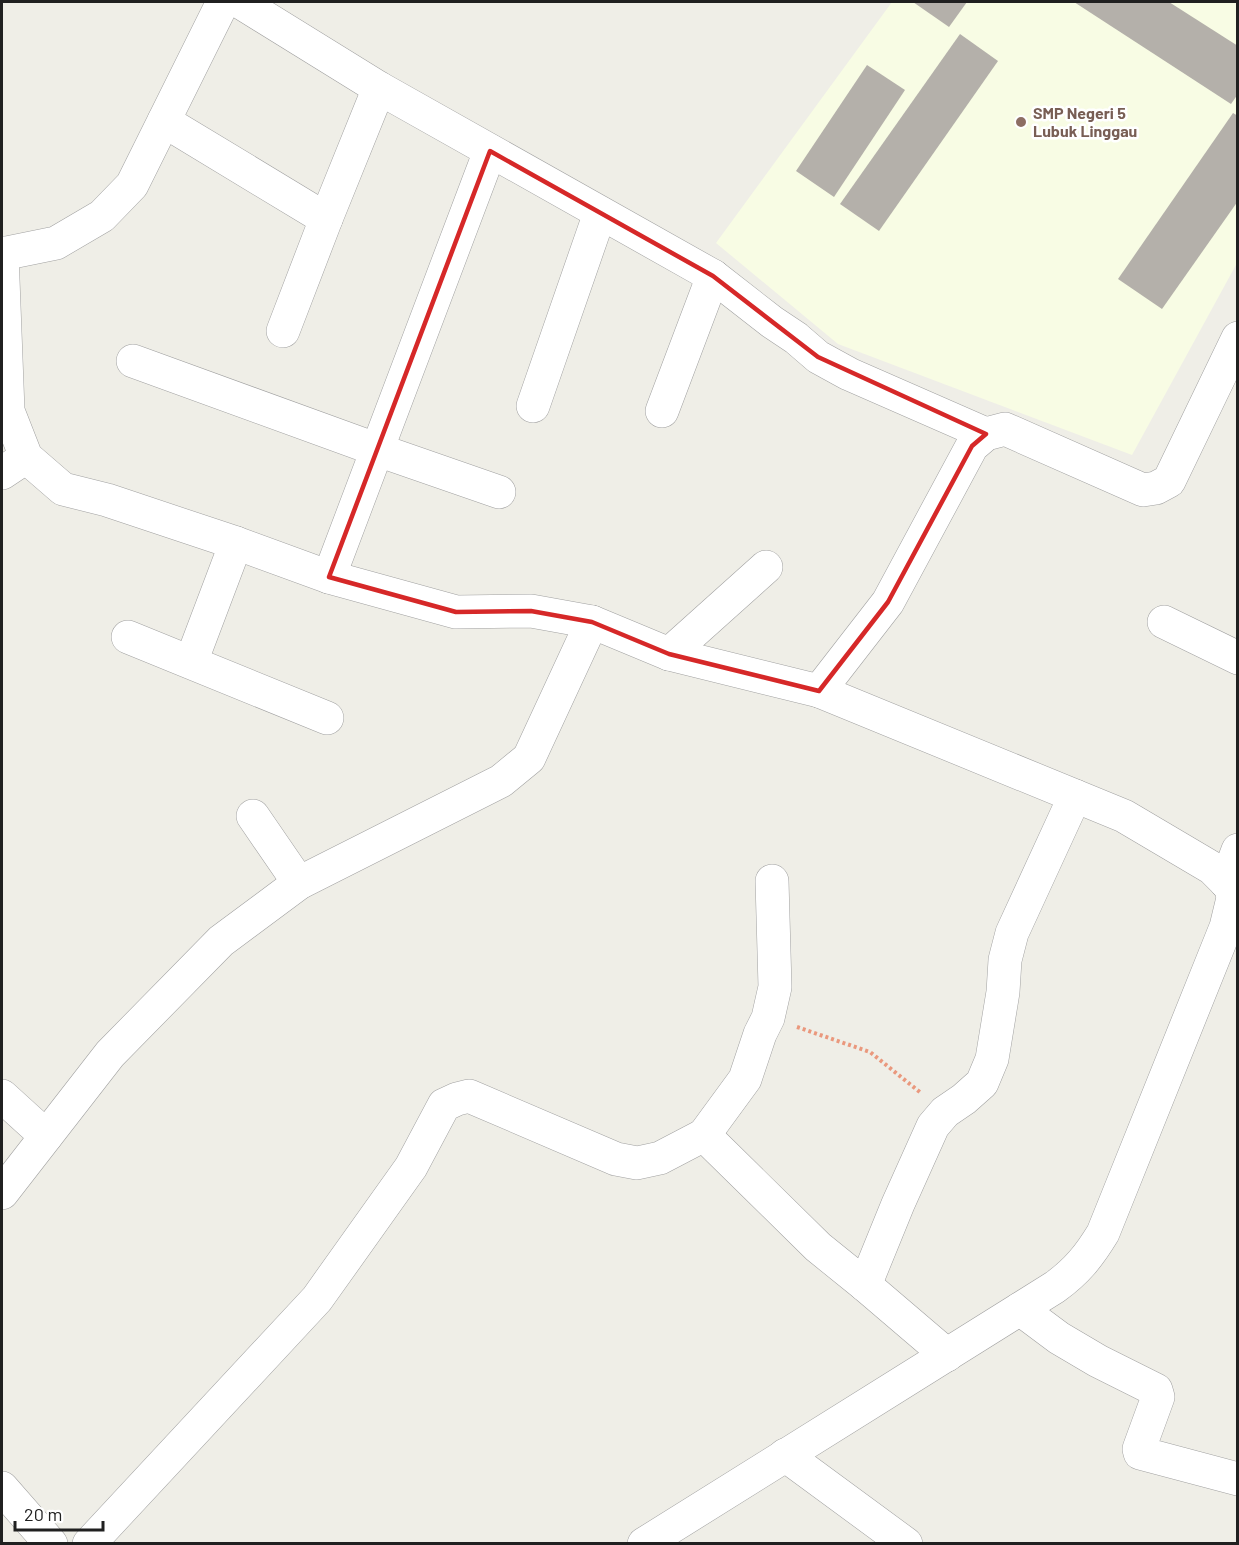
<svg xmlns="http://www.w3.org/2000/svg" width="1239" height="1545" font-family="Barlow,sans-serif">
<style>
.education{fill:#f8fce4}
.building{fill:#b4b0aa}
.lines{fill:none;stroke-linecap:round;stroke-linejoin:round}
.minor-casing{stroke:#a1a1a1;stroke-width:34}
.path{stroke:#ea987d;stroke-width:4;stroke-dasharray:3 3;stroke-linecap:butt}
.minor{stroke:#fff;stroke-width:33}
.marked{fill:none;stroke:#d62828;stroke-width:4.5;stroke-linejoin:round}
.education-dot{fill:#8d6e63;stroke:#fff;stroke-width:2}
.labels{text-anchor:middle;stroke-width:5;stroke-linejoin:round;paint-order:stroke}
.education-label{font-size:16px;font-weight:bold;fill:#785e54;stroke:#fff;text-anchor:start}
</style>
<rect width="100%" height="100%" fill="#efeee7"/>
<polygon class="education" points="892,2 1237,2 1237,263 1132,455 838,344 716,243"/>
<g class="building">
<polygon points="913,2 967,2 949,27"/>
<polygon points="1074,2 1169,2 1238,46 1238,94 1231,104"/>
<polygon points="960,34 998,61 879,231 840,204"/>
<polygon points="867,65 905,90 834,197 796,171"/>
<polygon points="1233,113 1238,116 1238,201 1162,309 1118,279"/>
</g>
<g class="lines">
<g class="minor-casing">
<g id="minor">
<polyline points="240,2 379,88 713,276 772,322 796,338 818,357 849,374 986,434"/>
<polyline points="164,121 326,219"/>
<path d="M2,253L8,411L26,457L63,489L107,500L236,543L329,577L456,612L531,611L592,622L669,654L819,691L1124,816L1212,868L1226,882L1231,888L1233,898L1226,927L1103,1233C1089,1256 1077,1271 1055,1287L644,1544"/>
<polyline points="2,254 56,243 102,216 132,185 223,2"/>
<polyline points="283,331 326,219 379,88"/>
<polyline points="133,361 378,450 499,492"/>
<polyline points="533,406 600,213"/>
<polyline points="662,411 713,276"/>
<polyline points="2,473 26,457"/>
<polyline points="329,577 490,151"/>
<polyline points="1164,622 1238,658"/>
<polyline points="128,637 327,718"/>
<polyline points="669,654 766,567"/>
<polyline points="191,662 236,543"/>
<polyline points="819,691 888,602 972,446 986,434 1005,429 1143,490 1156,488 1169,481 1238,338"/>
<polyline points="253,816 299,883"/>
<polyline points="1226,882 1238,850"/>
<polyline points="2,1096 46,1136"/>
<polyline points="704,1135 745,1079 760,1034 768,1018 775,987 772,881"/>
<polyline points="2,1193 110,1054 221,941 299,883 501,781 529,758 592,622"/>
<polyline points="865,1285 898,1204 933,1126 945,1112 964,1099 982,1083 992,1059 1003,992 1005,960 1012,933 1075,796"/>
<polyline points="1020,1309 1059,1338 1098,1361 1156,1390 1158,1397 1139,1449 1140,1453 1238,1479"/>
<polyline points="785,1455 906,1544"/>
<polyline points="2,1488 51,1544"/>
<polyline points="89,1544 317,1299 411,1167 444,1105 457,1099 469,1096 616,1159 637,1163 660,1158 704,1135 818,1247 865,1285 947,1355"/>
</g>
</g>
<polyline class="path" points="797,1027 870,1052 921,1093"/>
<use href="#minor" class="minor"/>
</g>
<path class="marked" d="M490,151L713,276L818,357L986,434L972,446L888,602L819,691L669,654L592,622L531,611L456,612L329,577Z"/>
<circle class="education-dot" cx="1021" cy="122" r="6"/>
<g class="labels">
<g class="education-label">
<text x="1033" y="119">SMP Negeri 5<tspan x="1033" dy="18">Lubuk Linggau</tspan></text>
</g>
</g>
<rect width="1239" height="1545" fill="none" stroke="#202020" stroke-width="6"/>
<path d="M15 1521v9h88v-9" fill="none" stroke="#202020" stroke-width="3"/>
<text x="24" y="1521" font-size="18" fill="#202020" stroke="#ffffff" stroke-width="4.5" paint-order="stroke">20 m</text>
</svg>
